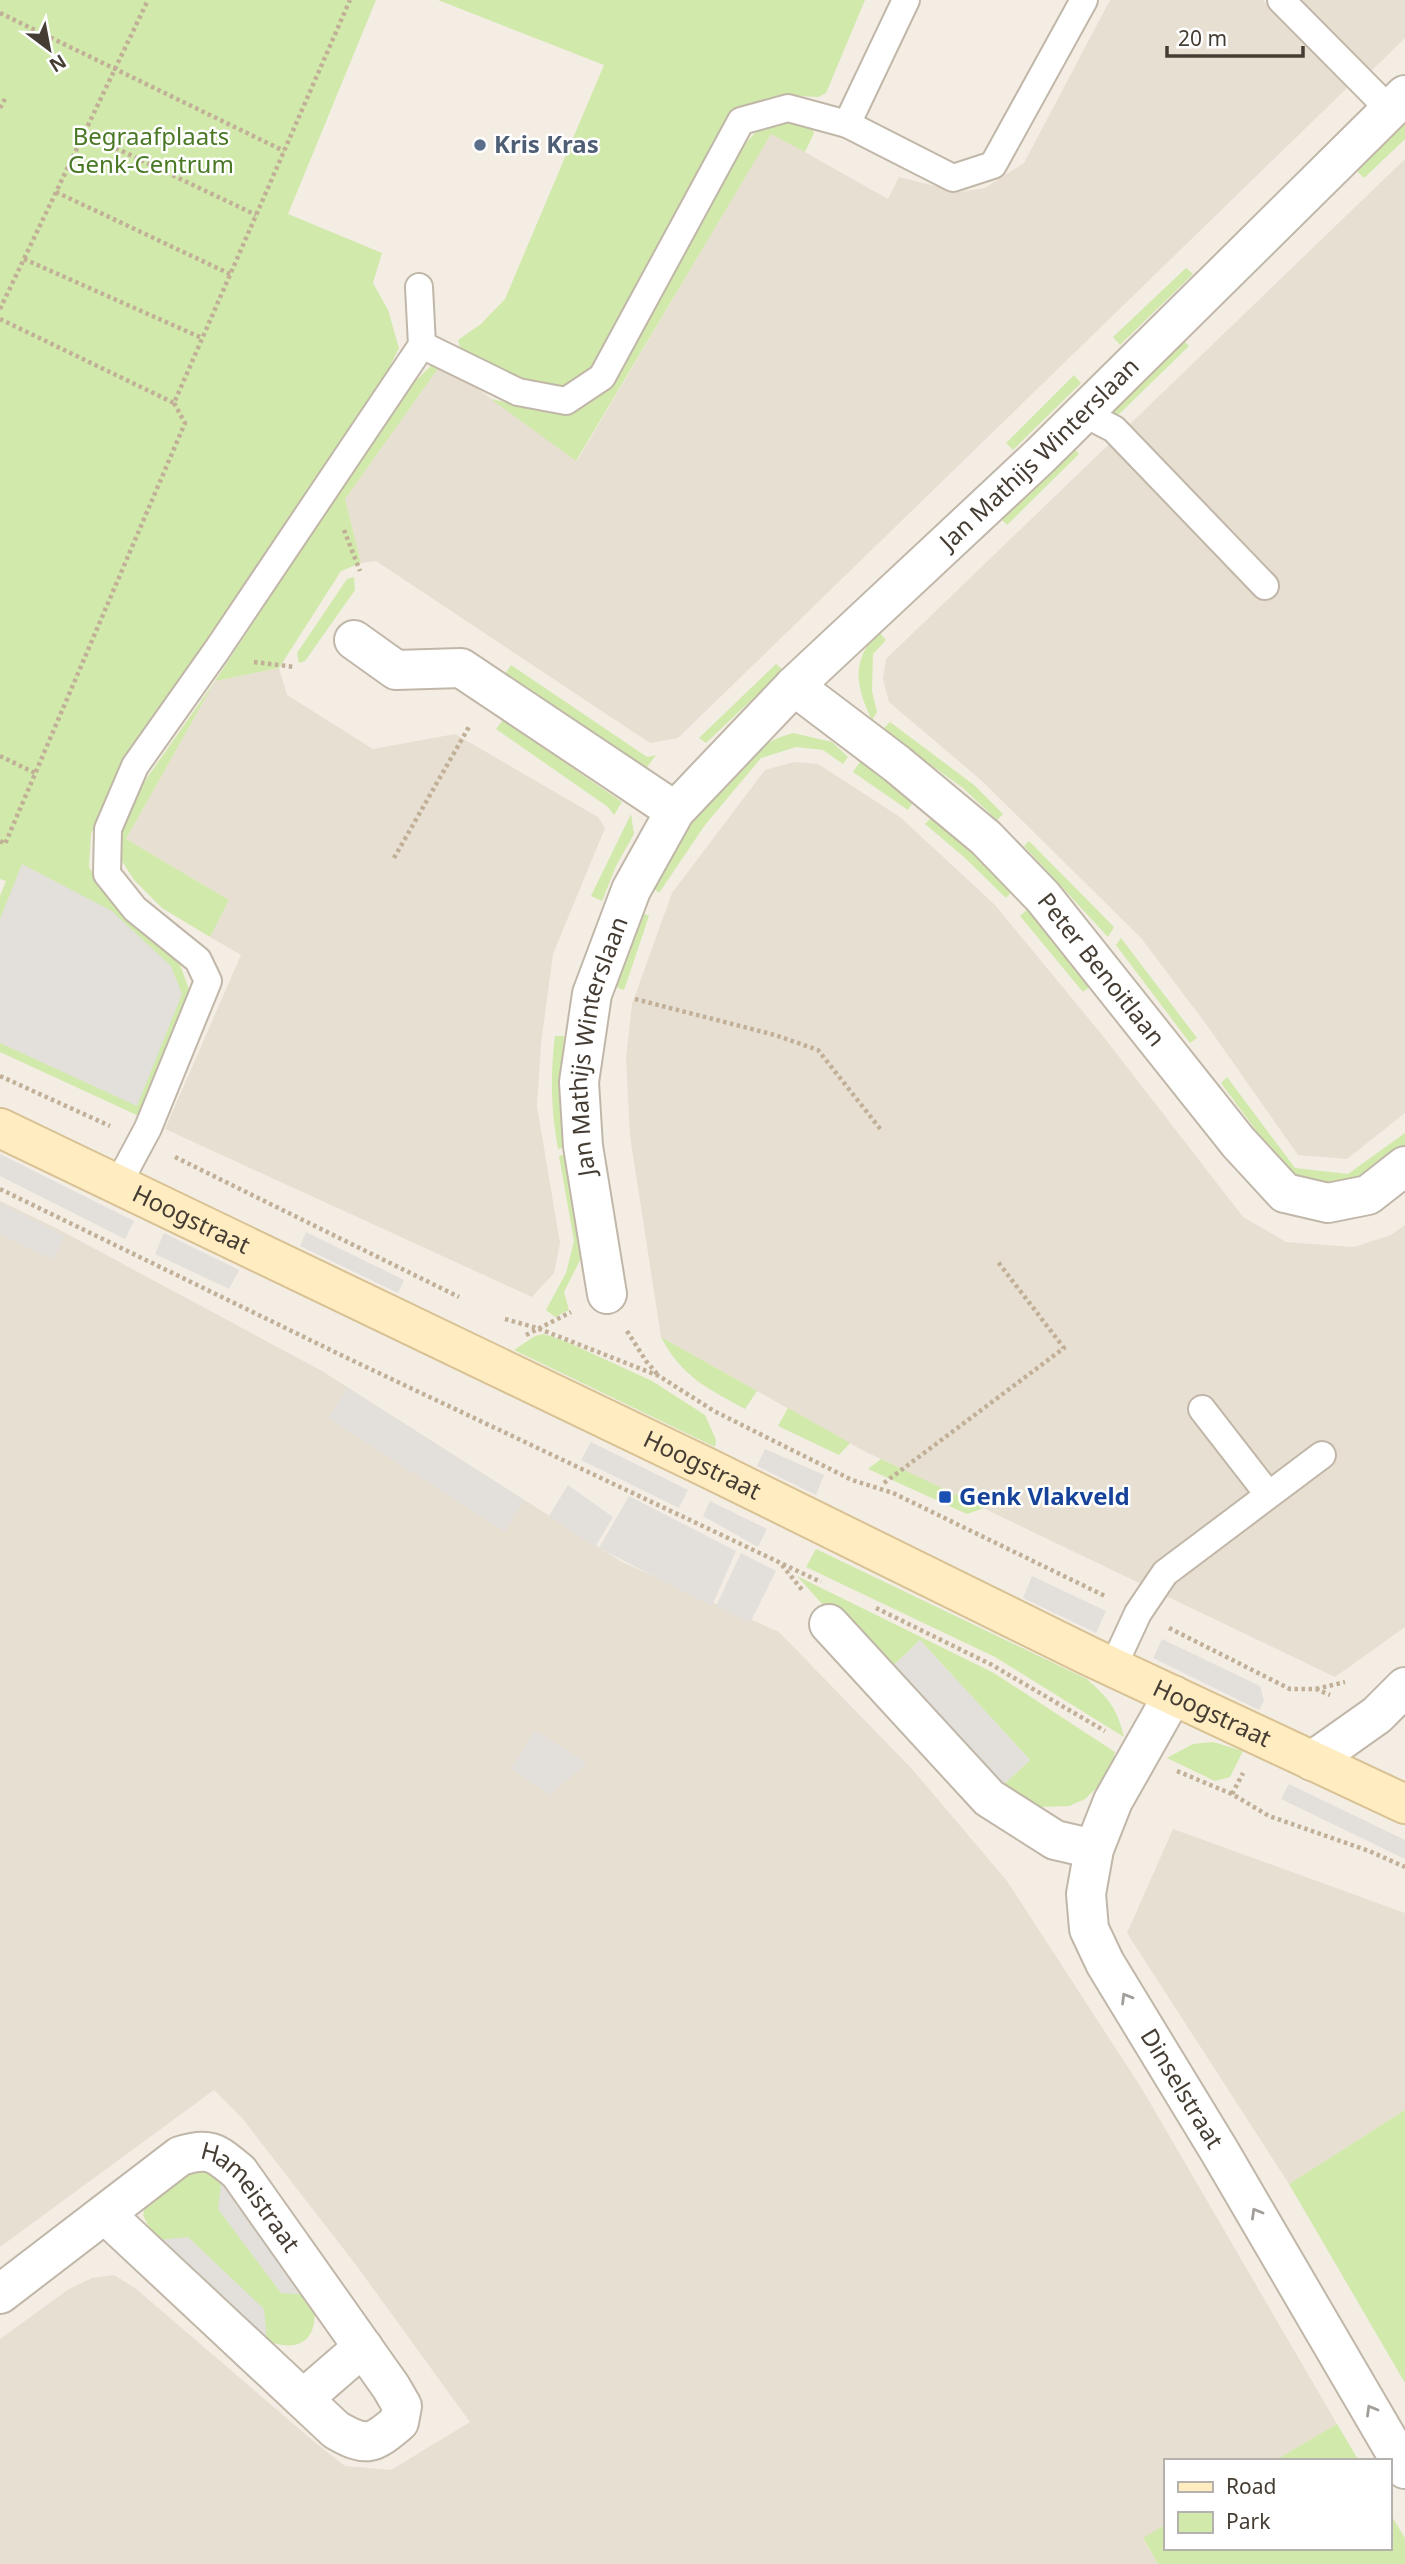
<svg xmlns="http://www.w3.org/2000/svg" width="1405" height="2564" font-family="'Noto Sans',sans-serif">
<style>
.residential{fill:#e7dfd1}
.green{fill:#d1e9aa}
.parking{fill:#e3e0dc}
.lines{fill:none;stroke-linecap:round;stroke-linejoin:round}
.service-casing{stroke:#c1b7a9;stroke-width:30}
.minor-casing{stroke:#c1b7a9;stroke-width:42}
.secondary-casing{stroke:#d8c193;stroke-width:42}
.path{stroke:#c1af97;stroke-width:4.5;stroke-dasharray:3.5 3.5;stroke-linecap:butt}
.service{stroke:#fff;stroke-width:26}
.minor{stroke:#fff;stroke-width:38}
.secondary{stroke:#ffecc1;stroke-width:38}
.oneway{stroke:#a29e99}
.service-dot{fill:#5c6f8a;stroke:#fff;stroke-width:2.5}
.transit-dot{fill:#1a4fb4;stroke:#fff;stroke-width:2.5}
.labels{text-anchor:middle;stroke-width:5;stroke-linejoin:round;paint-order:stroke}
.park-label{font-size:24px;fill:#4a7825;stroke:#fff}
.service-label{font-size:24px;font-weight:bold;fill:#4e5e75;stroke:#fff;text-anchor:start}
.street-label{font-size:24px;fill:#453d33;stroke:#fff}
.transit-label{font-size:24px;font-weight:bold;fill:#164399;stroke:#fff;text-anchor:start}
</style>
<rect width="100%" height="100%" fill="#f3ede4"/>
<g class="residential">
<polygon points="1110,0 1263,0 1348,87 678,738 650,743 376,561 361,563 345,499 442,363 577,461 771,133 888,199 899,177 959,192 985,188 1024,163"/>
<polygon points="1294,0 1405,0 1405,38 1368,74"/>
<polygon points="1405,159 1405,1113 1347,1159 1298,1155 1206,1024 1141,938 981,780 889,702 883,679 886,659"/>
<polygon points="279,668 287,695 373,749 455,734 598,817 605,828 553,954 541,1044 537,1106 560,1243 554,1273 532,1297 165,1129 241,955 210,937 229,900 126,839 215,681"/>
<polygon points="794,762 818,764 900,817 995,905 1103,1036 1243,1217 1286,1242 1325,1245 1354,1247 1391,1235 1405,1225 1405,1627 1335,1677 862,1450 661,1337 630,1136 626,1058 632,1004 672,893 765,770"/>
<polygon points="0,1201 56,1228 322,1371 622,1562 779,1632 912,1769 1007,1881 1142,2089 1337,2424 1274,2461 1165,2461 1165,2525 1143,2539 1158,2564 0,2564 0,2339 69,2289 92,2278 114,2275 135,2288 318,2445 345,2466 391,2470 470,2422 356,2265 242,2118 214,2090 0,2247"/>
<polygon points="1173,1829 1405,1913 1405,2110 1289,2184 1127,1933"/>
</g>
<g class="green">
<polygon points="0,0 376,0 288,214 382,253 373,283 388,310 399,348 380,386 241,597 130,750 91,834 89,867 105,892 180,965 189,989 179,1023 141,1117 0,1052 0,896 6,881 0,879"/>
<polygon points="438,0 865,0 826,93 818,97 784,95 746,105 724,126 596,369 566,386 522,383 462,353 458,340 481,324 505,299 604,65"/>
<polygon points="791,117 810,123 814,133 805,152 771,134 576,461 491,399 550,412 577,406 602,393 736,154 764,123"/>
<polygon points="1405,124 1405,139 1364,178 1356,170"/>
<polygon points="1186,268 1193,274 1120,345 1113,337"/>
<polygon points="1182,339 1189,346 1111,422 1104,415"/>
<polygon points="434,363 442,363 345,499 361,563 341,571 279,668 215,681 126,839 229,900 210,937 162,908 134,880 120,858 120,837 144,782 215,681 403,393"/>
<polygon points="1074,375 1081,383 1013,450 1006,443"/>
<polygon points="1072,446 1079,454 1007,525 999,517"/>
<polygon points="354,577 355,590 305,661 299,663 297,653 347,579"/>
<path d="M879,632L886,640L873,654L872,691L877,712L872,720C856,687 850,660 879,632Z"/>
<polygon points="776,664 783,670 706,743 699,738"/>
<polygon points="511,665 647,757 656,755 645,770 505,674"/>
<polygon points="503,720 622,802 614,815 608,807 496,729"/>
<polygon points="890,722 974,785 1003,814 997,820 963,788 882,730"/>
<path d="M793,733L832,742L848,757L843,764L823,750L796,747L761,758L705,825L659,893L651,886C682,834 730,749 793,733Z"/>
<polygon points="860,762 913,802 908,810 853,772"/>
<polygon points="631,814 634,834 616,866 602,901 591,896"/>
<polygon points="933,816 972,850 1012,891 1006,898 964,857 925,824"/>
<polygon points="1029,841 1114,927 1108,937 1024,846"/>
<polygon points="1030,907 1093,984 1083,992 1020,916"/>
<polygon points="638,911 649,916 624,990 613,986"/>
<polygon points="1121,938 1197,1038 1190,1043 1116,945"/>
<path d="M555,1036H564L561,1081L570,1146L558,1149C551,1111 550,1074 555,1036Z"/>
<polygon points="1227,1077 1295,1168 1348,1174 1405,1133 1405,1146 1365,1179 1342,1187 1289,1175 1221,1083"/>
<polygon points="570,1153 584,1243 581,1258 564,1292 569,1310 555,1317 546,1310 566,1273 574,1241 559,1156"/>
<polygon points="544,1334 565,1341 652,1381 705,1415 716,1440 715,1447 514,1350 535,1336"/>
<path d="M661,1337L757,1391L745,1409C707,1388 682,1377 661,1337Z"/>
<polygon points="788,1408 850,1443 839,1455 778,1426"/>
<polygon points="881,1459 984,1508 967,1514 868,1469"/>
<path d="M816,1549L1087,1679C1109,1699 1117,1708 1124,1737L995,1657L806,1567Z"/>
<polygon points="797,1576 994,1673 1115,1752 1108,1777 1085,1799 1069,1806 1041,1807 1002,1786 1030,1760 920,1640 894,1665 841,1609 833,1616"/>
<polygon points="1213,1742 1243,1751 1230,1777 1215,1781 1167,1758 1193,1744"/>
<polygon points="1405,2110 1405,2383 1289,2184"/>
<path d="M210,2167L312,2295C321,2331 307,2356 267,2341L159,2240L149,2227L143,2215L147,2198L171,2176Z"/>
<polygon points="1337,2424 1359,2461 1274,2461"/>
<polygon points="1389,2512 1405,2538 1405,2564 1158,2564 1143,2538 1165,2525 1165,2548 1389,2548"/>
</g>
<g class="parking">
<polygon points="22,864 112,911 171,966 182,994 137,1106 0,1043 0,919"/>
<polygon points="0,1154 134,1221 125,1239 0,1176"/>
<polygon points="0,1203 65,1236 53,1260 0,1234"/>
<polygon points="306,1232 404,1280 398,1293 300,1246"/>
<polygon points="164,1233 239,1270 229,1289 155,1254"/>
<polygon points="348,1388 524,1500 505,1532 328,1418"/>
<polygon points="591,1442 688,1490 679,1508 581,1460"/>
<polygon points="765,1449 824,1475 816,1495 757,1466"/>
<polygon points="568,1485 613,1517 595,1547 549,1516"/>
<polygon points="629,1496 736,1551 712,1606 599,1548"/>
<polygon points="710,1501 767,1529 758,1547 703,1516"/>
<polygon points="741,1553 776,1571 750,1623 716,1606"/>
<polygon points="1032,1576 1106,1611 1096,1633 1023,1598"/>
<polygon points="1162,1639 1260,1686 1264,1701 1259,1710 1153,1658"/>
<polygon points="920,1640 1030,1760 1002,1786 894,1665"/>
<polygon points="535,1730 587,1763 550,1795 511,1769"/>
<polygon points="1289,1784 1405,1840 1405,1859 1281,1799"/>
<polygon points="222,2177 312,2295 281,2293 218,2209"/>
<polygon points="188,2237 264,2309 267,2341 159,2240"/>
</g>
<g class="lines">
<g class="service-casing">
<g id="service">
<polyline points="906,0 847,124 953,178 993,165 1084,0"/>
<polyline points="1281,0 1390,110"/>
<polyline points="419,287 422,345"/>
<polyline points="1083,413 1114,429 1265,586"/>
<polyline points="118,1184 148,1128 208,981 198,960 135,909 107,874 108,829 135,766 217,650 422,345 518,392 566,401 602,377 741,121 788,108 847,124"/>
<polyline points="1202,1409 1268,1494"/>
<polyline points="1113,1667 1138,1613 1165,1573 1322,1455"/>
</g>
</g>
<g class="minor-casing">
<g id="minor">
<polyline points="354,640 396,670 461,668 675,811"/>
<path id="s1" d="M794,686L897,764L986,838L1043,897L1238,1142L1285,1193L1328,1203L1368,1195L1405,1166"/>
<path id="s2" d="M607,1294L583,1146L579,1082L592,994L631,890L675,811L794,686L1040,456L1405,95"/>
<polyline points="829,1624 989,1798 1055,1840 1094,1849"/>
<path id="s3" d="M1173,1695L1113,1801L1094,1849L1086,1894L1089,1929L1105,1963L1220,2152L1405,2469"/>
<polyline points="1312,1761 1377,1715 1405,1687"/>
<path id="s4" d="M0,2294L180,2156C210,2147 215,2152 239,2172L391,2387L402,2406L399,2422C373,2444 367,2448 336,2430L106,2215"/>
<polyline points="303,2399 363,2347"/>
</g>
</g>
<g class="secondary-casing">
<g id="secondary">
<path id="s5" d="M0,1128L710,1469L1089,1656L1405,1804"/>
</g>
</g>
<g class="path">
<polyline points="0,13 284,151"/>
<polyline points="0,108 5,99"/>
<polyline points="84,133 256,215"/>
<polyline points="56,192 230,274"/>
<polyline points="24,259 202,338"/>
<polyline points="0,309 148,0"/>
<polyline points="0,319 174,403 350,0"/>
<polyline points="344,530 360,571"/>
<polyline points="254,662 295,667"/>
<polyline points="0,756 35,773"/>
<polyline points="0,841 5,844 185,423 174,403"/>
<polyline points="394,858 470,725"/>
<polyline points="635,999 775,1035 818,1050 882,1131"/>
<polyline points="0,1076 110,1126"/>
<polyline points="175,1157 459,1297"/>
<polyline points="0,1189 345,1357 821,1582"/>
<polyline points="505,1319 537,1328 659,1376 714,1411 852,1480 893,1493 1105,1596"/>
<polyline points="627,1331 646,1361 658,1375"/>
<polyline points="526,1335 571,1312"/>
<polyline points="884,1483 1064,1348 998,1262"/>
<polyline points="782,1565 803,1591"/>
<polyline points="876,1608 992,1665 1105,1731"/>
<polyline points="1169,1628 1290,1689 1316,1689 1330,1695"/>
<polyline points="1316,1689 1345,1682"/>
<polyline points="1177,1771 1232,1794 1269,1816 1369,1851 1405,1867"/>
<polyline points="1232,1794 1243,1773"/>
</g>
<use href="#service" class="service"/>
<use href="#minor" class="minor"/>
<use href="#secondary" class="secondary"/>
</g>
<defs><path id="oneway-chevron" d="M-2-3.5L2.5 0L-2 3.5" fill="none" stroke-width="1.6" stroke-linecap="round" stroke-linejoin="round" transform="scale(1.75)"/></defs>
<g class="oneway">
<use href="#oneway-chevron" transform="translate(1126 1998) rotate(-121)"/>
<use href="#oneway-chevron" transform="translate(1256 2213) rotate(-120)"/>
<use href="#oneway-chevron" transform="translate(1371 2410) rotate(-120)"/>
</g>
<circle class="service-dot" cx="480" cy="145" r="7"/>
<rect class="transit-dot" x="938" y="1490" width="14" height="14" rx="3.5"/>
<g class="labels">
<g class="park-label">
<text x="151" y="145">Begraafplaats<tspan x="151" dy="28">Genk-Centrum</tspan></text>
</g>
<g class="service-label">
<text x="494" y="153">Kris Kras</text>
</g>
<g class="street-label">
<text dy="8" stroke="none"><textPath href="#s2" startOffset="1015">Jan Mathijs Winterslaan</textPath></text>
<text dy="8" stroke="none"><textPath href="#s1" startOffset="420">Peter Benoitlaan</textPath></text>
<text dy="8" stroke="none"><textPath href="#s2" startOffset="252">Jan Mathijs Winterslaan</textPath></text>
<text dy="8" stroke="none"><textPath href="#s5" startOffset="212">Hoogstraat</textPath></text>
<text dy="8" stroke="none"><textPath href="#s5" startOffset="779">Hoogstraat</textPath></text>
<text dy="8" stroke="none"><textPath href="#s5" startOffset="1346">Hoogstraat</textPath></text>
<text dy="8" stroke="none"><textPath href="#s3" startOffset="439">Dinselstraat</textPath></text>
<text dy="8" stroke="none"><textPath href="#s4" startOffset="318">Hameistraat</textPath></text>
</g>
<g class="transit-label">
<text x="959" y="1505">Genk Vlakveld</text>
</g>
</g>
<rect x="1164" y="2459" width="228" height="91" fill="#ffffff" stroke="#b5b1ad" stroke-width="2"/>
<rect x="1178" y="2482" width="35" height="10" fill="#ffecc1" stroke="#b5b1ad" stroke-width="2"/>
<text x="1226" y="2494" font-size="21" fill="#453d33">Road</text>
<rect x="1178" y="2512" width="35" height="21" fill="#d1e9aa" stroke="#b5b1ad" stroke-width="2"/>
<text x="1226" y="2529" font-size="21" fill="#453d33">Park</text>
<g transform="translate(49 49) rotate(148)" stroke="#ffffff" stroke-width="5" paint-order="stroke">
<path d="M0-5L12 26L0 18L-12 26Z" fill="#453d33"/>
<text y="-10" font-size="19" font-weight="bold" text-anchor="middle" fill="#453d33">N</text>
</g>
<path d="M1167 46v10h136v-10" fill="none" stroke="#453d33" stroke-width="3.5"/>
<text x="1178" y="46" font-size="21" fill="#453d33" stroke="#ffffff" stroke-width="5" paint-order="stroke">20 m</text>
</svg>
